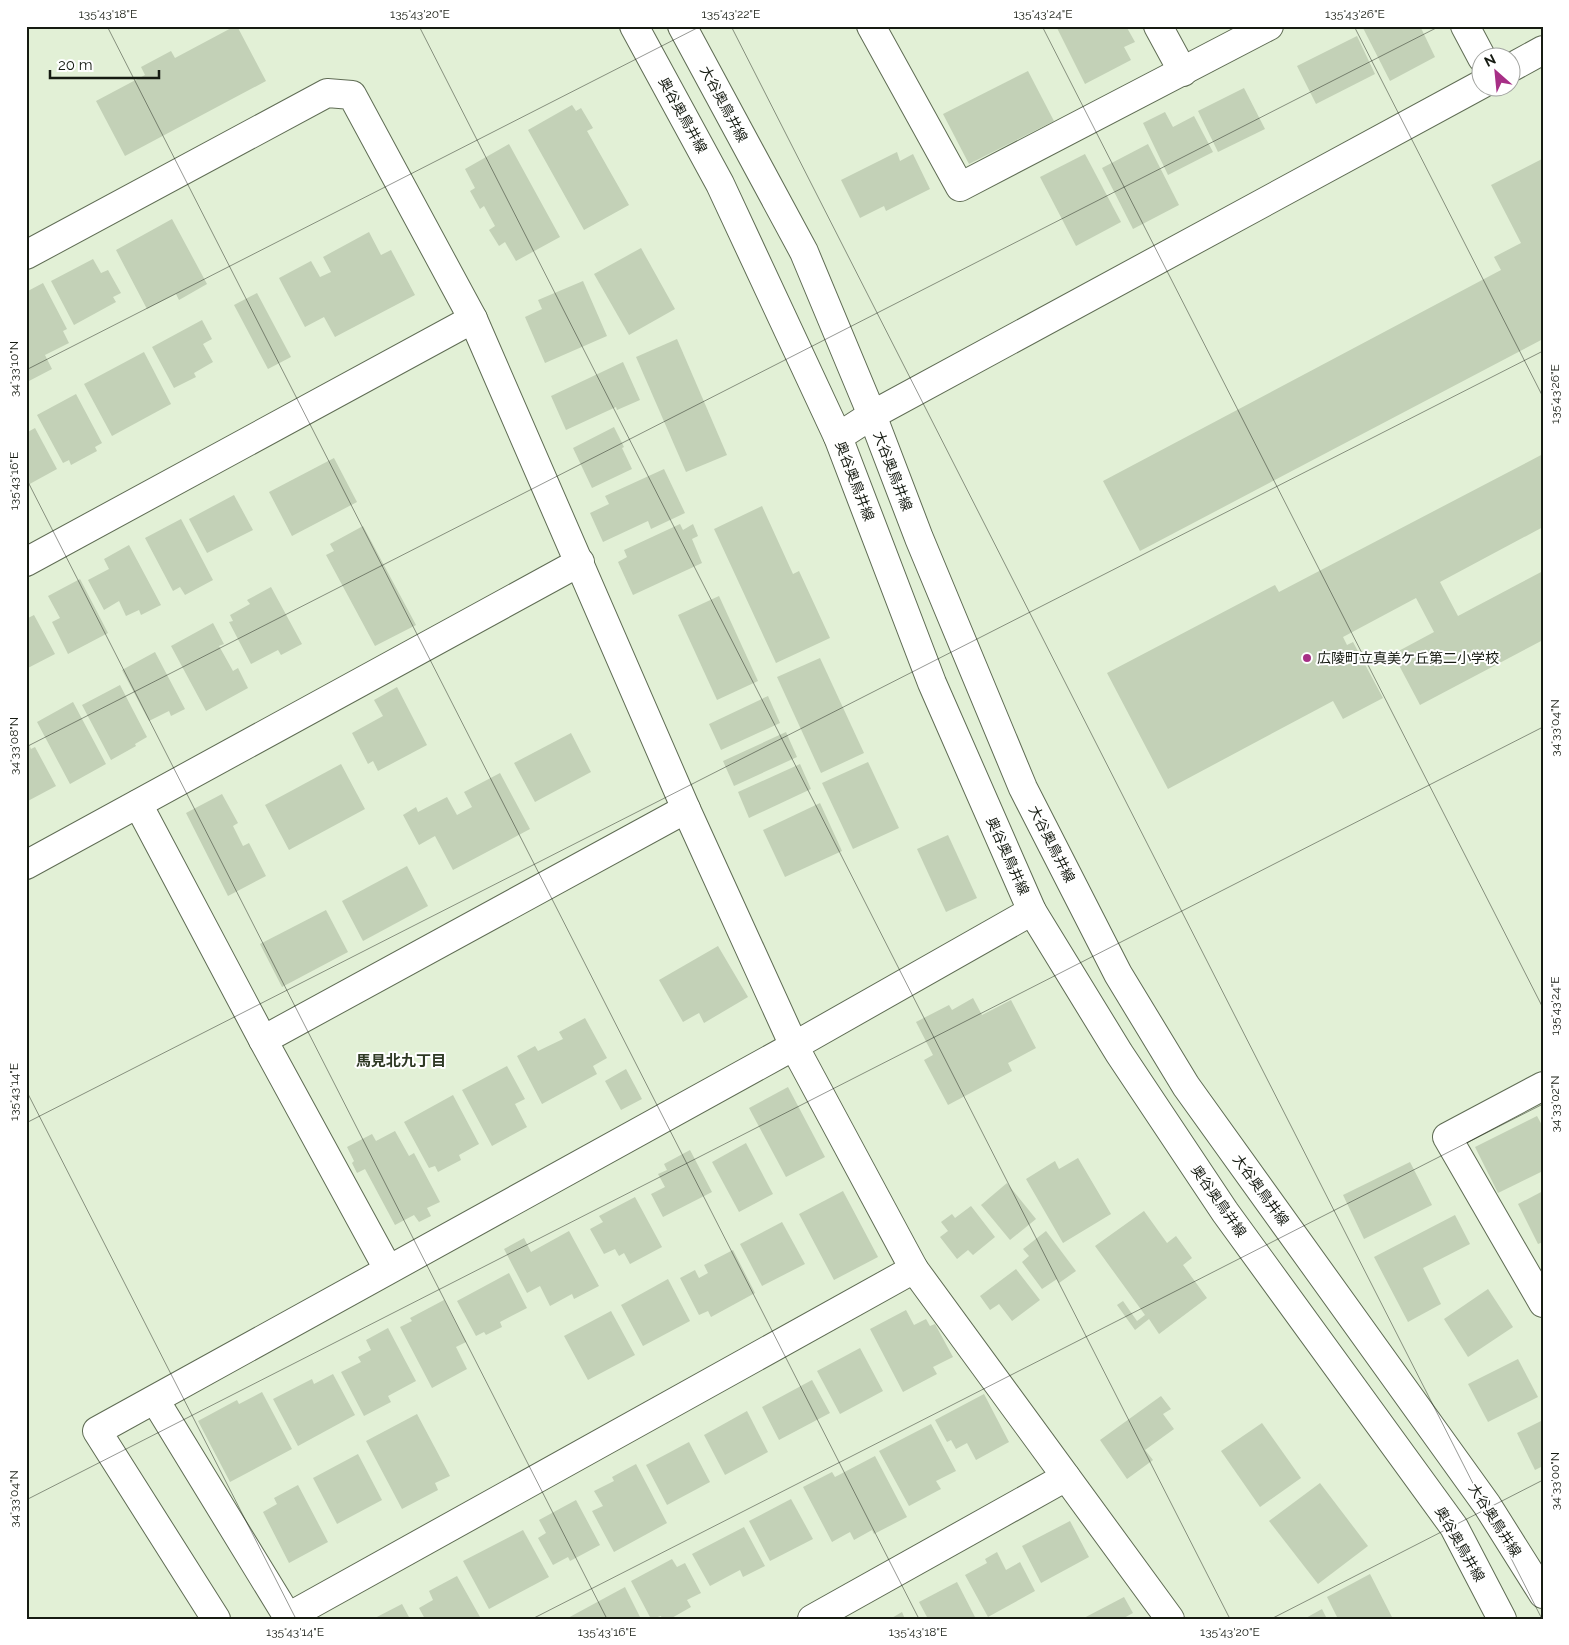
<svg xmlns="http://www.w3.org/2000/svg" width="1569" height="1645" font-family="Raleway,'Noto Sans JP',sans-serif">
<style>
.building{fill:#c3d1b7}
.lines{fill:none;stroke-linecap:round;stroke-linejoin:round}
.minor-casing{stroke:#5f6c54;stroke-width:30}
.tertiary-casing{stroke:#5f6c54;stroke-width:30}
.minor{stroke:#fff;stroke-width:28}
.tertiary{stroke:#fff;stroke-width:28}
.ticks{fill:none;stroke:#161b12;stroke-width:1;stroke-opacity:0.45}
.poi-dot{fill:#a72f86;stroke:#fff;stroke-width:2}
.labels{text-anchor:middle;stroke-width:4;stroke-linejoin:round;paint-order:stroke}
.street-label{font-size:14px;fill:#161b12;stroke:#fff}
.poi-label{font-size:14px;fill:#161b12;stroke:#fff;text-anchor:start}
.neighbourhood-label{font-size:15px;font-weight:bold;fill:#2e3924;stroke:#fff}
.neatline{fill:none;stroke:#161b12;stroke-width:2}
.ticks-label{font-size:12px;text-anchor:middle;fill:#161b12}
</style>
<rect width="100%" height="100%" fill="#e2f0d6"/>
<g class="building">
<polygon points="235,26 237,26 266,81 125,156 96,101 145,75 141,67 171,51 175,58"/>
<polygon points="1056,26 1126,26 1135,42 1124,47 1131,60 1085,84"/>
<polygon points="1362,26 1420,26 1435,57 1390,81"/>
<polygon points="1357,36 1375,74 1316,104 1297,66"/>
<polygon points="1028,71 1054,121 969,164 943,114"/>
<polygon points="1244,88 1265,129 1218,152 1198,111"/>
<polygon points="572,105 576,111 581,108 593,128 587,131 629,205 584,230 528,130"/>
<polygon points="1165,112 1173,127 1194,116 1213,152 1168,175 1143,123"/>
<polygon points="509,144 560,237 516,261 505,242 499,246 489,230 495,226 484,206 480,209 470,191 475,188 465,169"/>
<polygon points="1148,144 1179,205 1133,229 1102,168"/>
<polygon points="897,152 900,161 913,154 930,189 886,211 884,206 860,218 841,180"/>
<polygon points="1085,154 1121,222 1076,246 1040,177"/>
<polygon points="1542,159 1543,339 1140,551 1103,481 1501,270 1494,257 1521,243 1491,185"/>
<polygon points="172,219 207,284 179,300 176,294 147,309 116,250"/>
<polygon points="369,232 381,255 391,250 415,295 335,337 324,317 305,327 279,278 311,261 320,277 331,272 323,257"/>
<polygon points="641,248 675,309 629,335 594,274"/>
<polygon points="93,259 101,273 108,270 121,293 113,297 116,302 74,325 51,281"/>
<polygon points="583,281 607,336 545,363 525,317 542,309 538,300"/>
<polygon points="43,283 67,329 63,331 69,343 45,355 52,369 29,381 26,376 26,292"/>
<polygon points="257,293 291,357 268,369 234,305"/>
<polygon points="202,320 212,339 203,344 213,362 194,373 196,377 174,388 152,347"/>
<polygon points="677,339 727,455 686,472 636,357"/>
<polygon points="144,352 171,404 112,436 84,384"/>
<polygon points="623,362 640,400 617,410 616,407 566,430 551,396"/>
<polygon points="76,394 102,443 95,447 97,451 71,465 69,460 63,463 37,415"/>
<polygon points="614,427 624,447 622,448 632,469 592,488 573,448"/>
<polygon points="35,428 57,469 26,486 26,433"/>
<polygon points="1543,454 1543,527 1440,582 1458,616 1543,571 1543,640 1420,705 1393,654 1434,632 1416,598 1343,637 1347,645 1353,642 1383,698 1343,719 1333,701 1168,789 1107,673 1275,585 1279,592"/>
<polygon points="334,458 357,502 292,536 269,492"/>
<polygon points="664,469 685,513 651,529 648,521 603,542 590,513 609,504 605,496"/>
<polygon points="234,495 253,530 207,553 189,519"/>
<polygon points="762,506 793,574 799,571 830,638 776,663 714,529"/>
<polygon points="181,519 213,580 185,595 180,587 173,591 145,538"/>
<polygon points="680,524 683,530 693,524 698,536 692,539 702,563 633,595 618,562 627,557 624,550"/>
<polygon points="363,526 416,625 375,646 326,555 334,551 330,544"/>
<polygon points="129,545 161,605 141,615 139,610 126,616 119,601 104,610 88,580 109,569 104,559"/>
<polygon points="80,579 108,633 68,654 52,622 60,618 48,596"/>
<polygon points="271,587 302,644 281,655 278,650 251,664 229,622 233,621 230,615 250,604 247,600"/>
<polygon points="719,596 758,681 717,700 678,615"/>
<polygon points="26,614 28,618 34,615 55,654 26,669"/>
<polygon points="213,623 224,644 219,646 233,671 238,668 248,688 206,711 171,646"/>
<polygon points="155,652 185,709 171,716 169,711 149,721 122,670"/>
<polygon points="820,658 864,753 821,773 777,677"/>
<polygon points="120,685 147,737 135,744 136,746 111,760 82,705"/>
<polygon points="397,687 427,745 378,771 373,761 368,764 352,733 383,716 374,700"/>
<polygon points="768,696 780,723 721,750 709,724"/>
<polygon points="73,702 106,764 70,784 37,722"/>
<polygon points="786,732 797,757 734,786 723,761"/>
<polygon points="571,733 591,772 535,802 514,763"/>
<polygon points="28,742 31,749 35,747 56,786 26,802 26,743"/>
<polygon points="868,762 899,828 853,849 822,783"/>
<polygon points="341,764 365,809 289,850 265,805"/>
<polygon points="800,764 811,789 749,818 738,792"/>
<polygon points="500,773 530,829 453,870 435,836 419,845 403,815 416,807 418,812 447,797 457,815 472,807 464,792"/>
<polygon points="222,794 238,823 233,826 243,846 249,843 266,876 228,896 186,813"/>
<polygon points="820,803 842,851 785,877 763,830"/>
<polygon points="948,835 977,898 946,912 917,849"/>
<polygon points="407,866 428,906 363,941 342,901"/>
<polygon points="326,910 348,952 282,987 260,944"/>
<polygon points="718,946 748,997 704,1023 699,1013 683,1022 659,980"/>
<polygon points="973,998 982,1015 1011,1000 1036,1048 1008,1063 1012,1071 948,1105 924,1060 933,1055 916,1022 949,1005 952,1010"/>
<polygon points="585,1018 607,1058 593,1066 597,1074 542,1104 517,1056 535,1046 538,1051 563,1039 559,1032"/>
<polygon points="507,1066 525,1099 515,1104 527,1127 492,1146 462,1090"/>
<polygon points="626,1069 642,1099 621,1110 605,1081"/>
<polygon points="788,1087 825,1157 786,1177 749,1108"/>
<polygon points="453,1095 479,1144 459,1155 461,1160 438,1172 435,1166 429,1168 404,1122"/>
<polygon points="1537,1116 1543,1127 1543,1171 1498,1193 1475,1147"/>
<polygon points="395,1131 409,1156 414,1153 440,1202 427,1208 431,1216 419,1222 414,1215 395,1225 365,1169 357,1173 352,1163 354,1161 347,1147 372,1134 376,1141"/>
<polygon points="746,1143 773,1194 739,1212 712,1162"/>
<polygon points="690,1150 712,1192 663,1217 651,1194 665,1187 658,1174 667,1170 664,1164"/>
<polygon points="1078,1158 1111,1214 1063,1243 1026,1179 1055,1161 1059,1169"/>
<polygon points="1410,1162 1432,1205 1364,1239 1343,1195"/>
<polygon points="1007,1183 1036,1219 1010,1240 981,1205"/>
<polygon points="843,1191 878,1257 834,1280 799,1214"/>
<polygon points="1543,1191 1543,1242 1538,1244 1518,1204"/>
<polygon points="635,1197 662,1247 630,1264 624,1253 619,1256 615,1249 604,1254 590,1229 603,1222 599,1216"/>
<polygon points="971,1206 995,1237 973,1255 968,1250 957,1259 940,1237 948,1231 941,1222 952,1214 955,1218"/>
<polygon points="1144,1211 1167,1243 1176,1236 1192,1258 1183,1265 1207,1298 1159,1334 1149,1319 1135,1330 1117,1305 1123,1301 1137,1321 1145,1315 1095,1246"/>
<polygon points="1455,1215 1470,1244 1423,1268 1441,1304 1408,1322 1374,1257"/>
<polygon points="782,1222 805,1264 762,1286 740,1244"/>
<polygon points="569,1231 599,1286 574,1299 572,1294 550,1306 540,1286 527,1293 504,1249 524,1238 531,1252"/>
<polygon points="1046,1231 1076,1271 1059,1283 1057,1279 1042,1289 1022,1262 1029,1256 1023,1249"/>
<polygon points="733,1250 755,1293 711,1317 708,1311 699,1315 680,1278 695,1270 699,1278 708,1273 704,1265"/>
<polygon points="1016,1269 1040,1300 1012,1321 999,1304 990,1310 980,1296"/>
<polygon points="509,1273 527,1308 500,1322 502,1327 486,1335 484,1332 476,1336 457,1301"/>
<polygon points="668,1279 690,1321 643,1346 621,1305"/>
<polygon points="1488,1289 1513,1327 1468,1357 1444,1319"/>
<polygon points="444,1300 466,1342 456,1347 467,1369 432,1388 400,1327 412,1321 410,1318"/>
<polygon points="906,1310 914,1325 926,1319 930,1326 935,1324 953,1357 933,1367 937,1374 903,1392 870,1329"/>
<polygon points="611,1311 635,1355 588,1380 564,1336"/>
<polygon points="388,1328 416,1381 388,1396 391,1402 364,1416 341,1372 361,1362 358,1357 371,1350 366,1340"/>
<polygon points="860,1348 883,1391 840,1414 817,1371"/>
<polygon points="1518,1359 1538,1397 1488,1422 1468,1384"/>
<polygon points="333,1374 355,1415 298,1446 273,1399 312,1379 314,1384"/>
<polygon points="812,1380 830,1413 779,1440 762,1407"/>
<polygon points="262,1392 292,1449 230,1482 198,1421 237,1400 239,1404"/>
<polygon points="984,1394 1009,1442 976,1460 967,1443 956,1449 951,1440 947,1442 935,1420"/>
<polygon points="1161,1396 1171,1409 1163,1414 1174,1429 1145,1450 1153,1460 1127,1479 1100,1440"/>
<polygon points="747,1411 768,1452 725,1475 704,1435"/>
<polygon points="417,1414 450,1476 435,1483 438,1490 402,1509 366,1441"/>
<polygon points="1543,1420 1543,1466 1535,1470 1517,1433"/>
<polygon points="1262,1423 1301,1478 1260,1507 1221,1451"/>
<polygon points="931,1424 956,1471 936,1481 941,1489 909,1506 879,1451"/>
<polygon points="689,1442 710,1482 667,1505 646,1465"/>
<polygon points="358,1454 382,1500 337,1524 313,1478"/>
<polygon points="875,1456 907,1517 874,1534 872,1530 854,1540 850,1532 832,1542 803,1487 832,1472 835,1477"/>
<polygon points="636,1464 667,1523 614,1552 592,1511 603,1506 594,1491 614,1481 612,1477"/>
<polygon points="1320,1483 1368,1546 1318,1584 1269,1521"/>
<polygon points="298,1485 328,1542 289,1563 263,1512 277,1504 274,1498"/>
<polygon points="791,1499 813,1539 770,1561 749,1521"/>
<polygon points="576,1500 600,1545 570,1561 568,1557 553,1565 538,1538 546,1533 539,1520"/>
<polygon points="1070,1521 1089,1557 1041,1583 1022,1546"/>
<polygon points="744,1527 765,1566 743,1577 740,1570 710,1586 692,1554"/>
<polygon points="523,1530 549,1577 489,1609 463,1561"/>
<polygon points="997,1552 1006,1570 1020,1562 1035,1591 988,1617 965,1575 987,1563 985,1559"/>
<polygon points="672,1559 677,1567 685,1563 701,1593 687,1600 691,1607 670,1619 662,1619 661,1616 651,1619 631,1581"/>
<polygon points="1370,1574 1393,1619 1338,1619 1327,1597"/>
<polygon points="457,1576 480,1617 477,1619 425,1619 419,1608 433,1600 429,1591"/>
<polygon points="957,1582 976,1619 928,1619 919,1602"/>
<polygon points="625,1587 641,1619 566,1619"/>
<polygon points="1124,1597 1133,1613 1122,1619 1082,1619"/>
<polygon points="402,1604 410,1619 373,1619"/>
<polygon points="1322,1609 1327,1619 1304,1619"/>
<polygon points="902,1612 905,1619 890,1619"/>
</g>
<g class="lines">
<g class="minor-casing">
<g id="minor">
<polyline points="871,26 960,187 1269,26"/>
<polyline points="1158,26 1183,72"/>
<polyline points="1465,26 1482,58"/>
<polyline points="26,255 327,93 352,95 473,319 686,809 794,1046 1032,911"/>
<polyline points="26,562 473,319"/>
<polyline points="138,804 263,1040 388,1269"/>
<polyline points="26,865 580,562"/>
<polyline points="263,1040 686,809"/>
<polyline points="1543,1086 1447,1137 1543,1303"/>
<polyline points="155,1400 289,1619"/>
<polyline points="288,1617 914,1269"/>
<polyline points="216,1619 97,1431 794,1046 914,1269 1170,1619"/>
<polyline points="812,1619 1066,1477"/>
</g>
</g>
<g class="tertiary-casing">
<g id="tertiary">
<polyline points="634,26 720,184 838,437 932,683 1032,911 1119,1053 1225,1212 1454,1527 1502,1619"/>
<polyline points="682,26 804,252 872,415 919,538 1023,788 1118,974 1186,1086 1487,1505 1543,1594"/>
<polyline points="1512,67 1543,50"/>
<polyline points="838,437 872,415 1482,84"/>
</g>
</g>
<use href="#minor" class="minor"/>
<use href="#tertiary" class="tertiary"/>
</g>
<path class="ticks" d="M107,26L919,1619M419,26L1230,1619M731,26L1542,1619M1042,26L1543,1008M1354,26L1543,397M26,370L701,26M26,478L607,1619M26,747L1440,26M26,1090L296,1619M26,1123L1543,351M26,1500L1543,727M532,1619L1543,1104M1271,1619L1543,1480"/>
<circle class="poi-dot" cx="1307" cy="658" r="5"/>
<g class="labels">
<g class="street-label">
<text transform="translate(724 104) rotate(62)" y="5">大谷奥鳥井線</text>
<text transform="translate(683 115) rotate(61)" y="5">奥谷奥鳥井線</text>
<text transform="translate(893 471) rotate(69)" y="5">大谷奥鳥井線</text>
<text transform="translate(855 481) rotate(69)" y="5">奥谷奥鳥井線</text>
<text transform="translate(1052 844) rotate(63)" y="5">大谷奥鳥井線</text>
<text transform="translate(1008 856) rotate(66)" y="5">奥谷奥鳥井線</text>
<text transform="translate(1261 1190) rotate(54)" y="5">大谷奥鳥井線</text>
<text transform="translate(1219 1201) rotate(55)" y="5">奥谷奥鳥井線</text>
<text transform="translate(1495 1520) rotate(57)" y="5">大谷奥鳥井線</text>
<text transform="translate(1460 1544) rotate(60)" y="5">奥谷奥鳥井線</text>
</g>
<g class="poi-label">
<text x="1317" y="663">広陵町立真美ケ丘第二小学校</text>
</g>
<g class="neighbourhood-label">
<text x="401" y="1066">馬見北九丁目</text>
</g>
</g>
<rect width="1569" height="1645" fill="none" stroke="#ffffff" stroke-width="55"/>
<g transform="translate(1496 72) rotate(333)"><circle r="24" fill="#ffffff" stroke="#a2a4a0"/>
<path d="M0-4L9 19L0 12L-9 19Z" fill="#a72f86"/>
<text y="-8" font-size="14" font-weight="bold" text-anchor="middle" fill="#161b12">N</text>
</g>
<path d="M50 70v8h109v-8" fill="none" stroke="#161b12" stroke-width="2.5"/>
<text x="58" y="70" font-size="15" fill="#161b12" stroke="#ffffff" stroke-width="4" paint-order="stroke">20 m</text>
<rect x="28" y="28" width="1514" height="1590" class="neatline"/>
<g class="ticks-label">
<text x="108" y="18">135°43'18"E</text>
<text x="420" y="18">135°43'20"E</text>
<text x="731" y="18">135°43'22"E</text>
<text x="1043" y="18">135°43'24"E</text>
<text x="1355" y="18">135°43'26"E</text>
<text transform="translate(14 369) rotate(-90)" y="4">34°33'10"N</text>
<text transform="translate(1555 394) rotate(-90)" y="4">135°43'26"E</text>
<text transform="translate(14 481) rotate(-90)" y="4">135°43'16"E</text>
<text transform="translate(1555 728) rotate(-90)" y="4">34°33'04"N</text>
<text transform="translate(14 746) rotate(-90)" y="4">34°33'08"N</text>
<text transform="translate(1555 1006) rotate(-90)" y="4">135°43'24"E</text>
<text transform="translate(14 1092) rotate(-90)" y="4">135°43'14"E</text>
<text transform="translate(1555 1104) rotate(-90)" y="4">34°33'02"N</text>
<text transform="translate(1555 1481) rotate(-90)" y="4">34°33'00"N</text>
<text transform="translate(14 1499) rotate(-90)" y="4">34°33'04"N</text>
<text x="295" y="1636">135°43'14"E</text>
<text x="607" y="1636">135°43'16"E</text>
<text x="918" y="1636">135°43'18"E</text>
<text x="1230" y="1636">135°43'20"E</text>
</g>
</svg>
